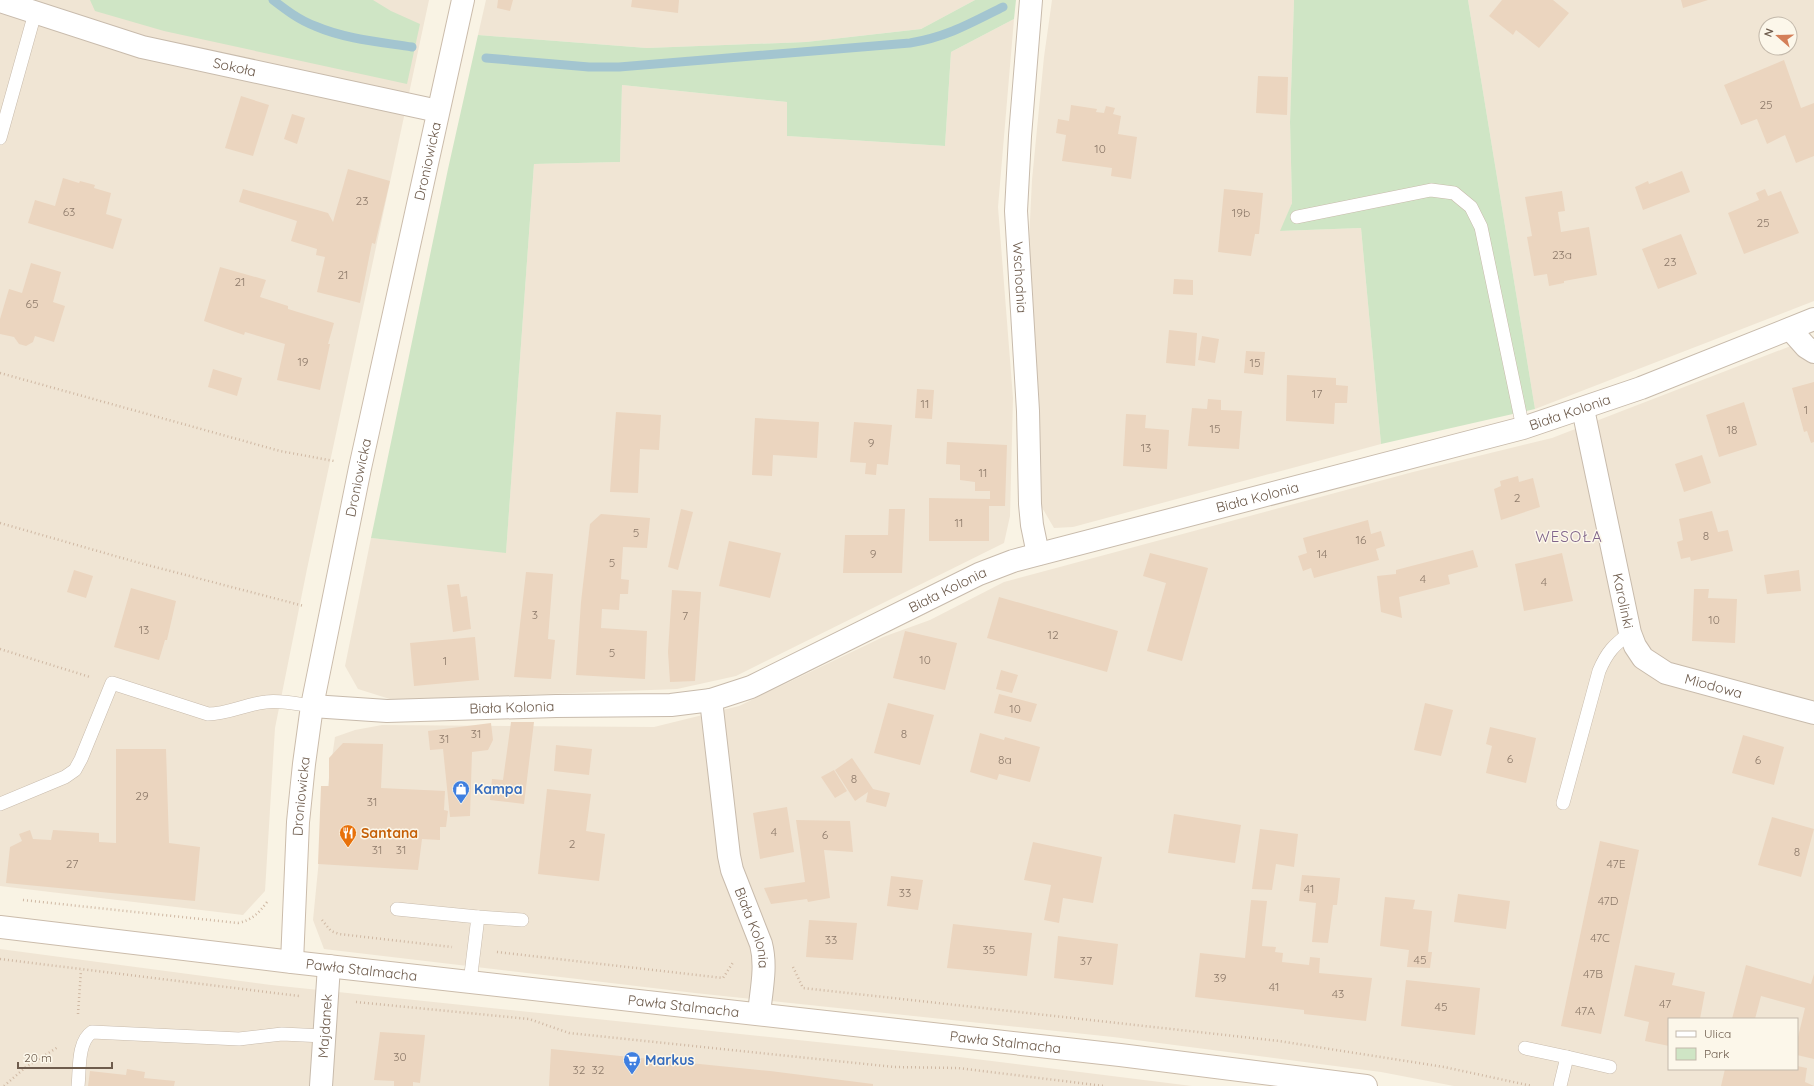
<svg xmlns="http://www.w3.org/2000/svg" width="1814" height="1086" font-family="Quicksand,sans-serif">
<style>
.residential{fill:#f0e5d4;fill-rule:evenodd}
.green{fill:#cfe5c5}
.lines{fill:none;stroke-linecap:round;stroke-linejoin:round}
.stream{stroke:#a3c5d0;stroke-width:9}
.building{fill:#ebd5bf}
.lane-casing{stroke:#c8bbac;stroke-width:14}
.street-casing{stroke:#c8bbac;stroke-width:24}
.secondary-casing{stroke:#cbbcab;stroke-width:24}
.path{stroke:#cfb8a3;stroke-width:2.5;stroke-dasharray:1 3;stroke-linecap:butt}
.lane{stroke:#fff;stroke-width:13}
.street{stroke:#fff;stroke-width:22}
.secondary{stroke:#fff;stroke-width:22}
.labels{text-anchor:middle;stroke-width:3;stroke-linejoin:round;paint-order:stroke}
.number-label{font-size:12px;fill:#8d7a6a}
.street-label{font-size:14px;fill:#6e5c4d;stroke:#fcf7ea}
.shop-label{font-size:14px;font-weight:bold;fill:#366cbe;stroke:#fcf7ea;text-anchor:start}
.food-label{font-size:14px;font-weight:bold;fill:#c56008;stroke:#fcf7ea;text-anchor:start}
.neighbourhood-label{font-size:15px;letter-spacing:1px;fill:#81658b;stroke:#fcf7ea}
</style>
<rect width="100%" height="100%" fill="#f9f3e4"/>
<g class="residential">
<polygon points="0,0 429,0 307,569 275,728 265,891 243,915 0,886"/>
<polygon points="486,0 975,0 921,29 806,42 647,48 478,35"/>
<polygon points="1052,0 1294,0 1290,122 1292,203 1281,231 1361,228 1381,444 1073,527 1054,528 1040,504 1029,240 1032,180 1044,57"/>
<path d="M1468,0H1814V301L1535,409ZM1766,24H1790V48H1766Z"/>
<polygon points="1014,19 998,207 1013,398 1010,516 1004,543 736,676 677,689 393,700 358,689 345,666 371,538 506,552 534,164 620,162 622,85 787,102 787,136 945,146 951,52"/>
<path d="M1814,337V1086H1454L1381,1072L1113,1037L695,993L324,949L313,920L323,819L335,737L355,730L382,725L654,727L739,706L883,637L930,620L1004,582L1413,472L1552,438ZM1669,1019H1797V1069H1669Z"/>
<polygon points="0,949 271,985 951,1056 1192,1086 0,1086"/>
</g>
<g class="green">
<polygon points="90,0 373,0 391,11 420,24 407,84 164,31 95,11"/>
<polygon points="975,0 1016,0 1014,19 951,52 945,146 787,136 787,102 622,85 620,162 534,164 506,553 371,538 448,169 478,35 647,48 806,42 921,29"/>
<polygon points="1294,0 1468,0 1535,409 1381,444 1361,228 1280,231 1292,203 1290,122"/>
</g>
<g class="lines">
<g class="stream">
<path d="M273,0C286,10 299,20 315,26C345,39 380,42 412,47"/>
<path d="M486,58L589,67H619L910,43C947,37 971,23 1003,7"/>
</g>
</g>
<g class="building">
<polygon points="498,0 513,0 510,11 497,8"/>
<polygon points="632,0 679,0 678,13 631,7"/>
<polygon points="1502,0 1553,0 1569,13 1539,48 1516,30 1513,35 1489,16"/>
<polygon points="1681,0 1708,0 1683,8"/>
<polygon points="1784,60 1801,108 1814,103 1814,156 1796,163 1785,135 1767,144 1757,119 1741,125 1724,85"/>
<polygon points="1258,76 1288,77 1287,115 1256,113"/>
<polygon points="241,96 269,105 253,156 225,148"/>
<polygon points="1071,105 1097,109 1096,112 1104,113 1106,106 1115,108 1113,114 1121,116 1118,134 1137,137 1131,179 1111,176 1112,168 1062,161 1066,135 1056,133 1058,119 1069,121"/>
<polygon points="292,114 305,118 297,144 284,139"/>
<polygon points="348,169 390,181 375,244 372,243 360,303 317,292 325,257 316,255 317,249 291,241 297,221 239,202 243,189 328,213 333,222"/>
<polygon points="1682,171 1690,192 1643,210 1635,187 1648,181 1649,184"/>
<polygon points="63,178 79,183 80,181 95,185 94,188 111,193 106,214 122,219 113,249 28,223 35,200 55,206"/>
<polygon points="1224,189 1263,193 1259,234 1255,234 1251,256 1218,252"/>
<polygon points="1765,189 1768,196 1781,191 1799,233 1744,254 1728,213 1759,200 1756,193"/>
<polygon points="1562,191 1565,211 1558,212 1561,232 1589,227 1597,275 1564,281 1564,283 1549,286 1547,274 1534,276 1527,237 1532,236 1525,197"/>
<polygon points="1681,234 1697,274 1658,289 1642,249"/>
<polygon points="31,263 61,272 53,302 65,306 54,342 35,336 33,342 26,346 19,344 14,337 0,334 0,319 9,289 22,293"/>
<polygon points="220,267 266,280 260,297 288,306 288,309 334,323 328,344 330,344 320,390 277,380 285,344 245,332 244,335 204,321"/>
<polygon points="1174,279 1193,280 1193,295 1173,294"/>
<polygon points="1169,330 1197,333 1195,366 1166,363"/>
<polygon points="1202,336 1219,339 1215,363 1198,360"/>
<polygon points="1246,351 1265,352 1263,375 1244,373"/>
<polygon points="213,369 242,378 237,396 208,387"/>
<polygon points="1287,375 1336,378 1336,385 1348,386 1347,403 1335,403 1334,424 1286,421"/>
<polygon points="1814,382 1814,442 1811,443 1807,431 1804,432 1792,388"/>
<polygon points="917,389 934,390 932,419 915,418"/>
<polygon points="1208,399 1221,400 1221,410 1242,411 1239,449 1188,446 1192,408 1207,409"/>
<polygon points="1744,402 1757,445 1719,457 1706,415"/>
<polygon points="616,412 661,415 659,450 640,449 638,493 610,492"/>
<polygon points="1126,414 1146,415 1145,428 1169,430 1167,469 1123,466"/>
<polygon points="755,418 819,422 817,458 773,455 772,476 752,475"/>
<polygon points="854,422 892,425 888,465 877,464 876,475 865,474 866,463 850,462"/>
<polygon points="947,442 1007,445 1005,506 989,506 989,541 929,541 929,498 990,499 990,491 975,491 975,482 960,480 960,465 946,464"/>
<polygon points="1702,455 1711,483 1684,492 1675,464"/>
<polygon points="1518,476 1519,482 1533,478 1540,507 1501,520 1494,489 1501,486 1500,481"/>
<polygon points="681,509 693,512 678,570 668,567"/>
<polygon points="889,509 905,509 902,573 843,573 845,535 888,535"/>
<polygon points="1712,511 1718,532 1728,530 1733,551 1691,561 1690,557 1681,559 1677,542 1683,540 1679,519"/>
<polygon points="601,514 650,518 647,548 623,547 621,579 629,580 628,594 620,594 619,610 602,609 601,628 647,631 645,679 576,675 581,602 590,524"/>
<polygon points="1368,520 1371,534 1381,531 1385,546 1376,549 1379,560 1314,578 1311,568 1303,571 1298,556 1307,553 1303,538"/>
<polygon points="729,541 781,553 770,598 719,586"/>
<polygon points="1473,550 1478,567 1448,575 1450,584 1399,597 1402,618 1381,612 1377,576 1396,574 1396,570"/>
<polygon points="1150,553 1208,568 1182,661 1147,651 1166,583 1143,576"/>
<polygon points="1562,553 1573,601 1524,611 1515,564"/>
<polygon points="74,570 93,576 86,598 67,592"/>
<polygon points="1799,570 1801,591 1767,594 1764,575"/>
<polygon points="526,572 553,574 548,639 555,640 551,679 514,677"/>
<polygon points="459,584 461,597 467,596 471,629 453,632 447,585"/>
<polygon points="131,588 176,601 167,640 165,640 159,660 114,647"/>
<polygon points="1694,589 1709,589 1708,598 1737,599 1735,643 1692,641"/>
<polygon points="672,590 701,592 695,681 670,682 668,652"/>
<polygon points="999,597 1118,631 1107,672 987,638"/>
<polygon points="905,631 957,643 945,690 893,678"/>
<polygon points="475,637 479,680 414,686 410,643"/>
<polygon points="1001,670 1018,675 1012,693 996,689"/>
<polygon points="999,694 1037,704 1031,722 994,713"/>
<polygon points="888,703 934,715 920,765 874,753"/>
<polygon points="1425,703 1453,710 1441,756 1414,750"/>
<polygon points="511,722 534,722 524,804 490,800 492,779 503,780"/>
<polygon points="491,723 493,740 488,750 472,752 470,816 450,817 443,749 430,750 428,731"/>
<polygon points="1490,727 1536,738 1526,783 1486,773 1492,746 1486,744"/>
<polygon points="980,733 1004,740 1005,737 1040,747 1030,782 999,774 997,780 970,772"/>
<polygon points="1743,735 1784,747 1774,785 1732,773"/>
<polygon points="343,743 383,744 381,788 445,791 444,810 448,811 446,827 440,827 440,840 422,839 418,870 318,864 321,786 329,786 329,758"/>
<polygon points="556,745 592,749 589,775 554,771"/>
<polygon points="116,749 166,749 169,843 200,847 195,901 6,883 10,847 22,841 19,834 30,830 33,839 51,840 53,830 99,833 99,842 116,843"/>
<polygon points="852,758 873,789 890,793 886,807 866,802 868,792 855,801 835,770"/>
<polygon points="834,770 847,791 835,798 821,777"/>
<polygon points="547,789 591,794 586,831 605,834 599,881 538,874"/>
<polygon points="787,807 794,852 760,859 753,813"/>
<polygon points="1174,814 1241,825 1235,863 1168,853"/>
<polygon points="1772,817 1814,829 1801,877 1758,865"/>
<polygon points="796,820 850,821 853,852 824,850 830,898 808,902 807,899 771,904 764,888 805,882"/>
<polygon points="1260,829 1298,834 1294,867 1276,864 1272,890 1252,889"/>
<polygon points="1600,841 1639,850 1601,1034 1561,1026"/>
<polygon points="1033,842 1102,857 1093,903 1063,898 1059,923 1044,920 1051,885 1024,880"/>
<polygon points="1302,875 1340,878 1337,905 1333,905 1328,943 1312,942 1316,903 1299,901"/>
<polygon points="891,876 923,880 918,910 887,906"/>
<polygon points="1458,894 1510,901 1506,929 1454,922"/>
<polygon points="1385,897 1415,900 1413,909 1432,911 1428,952 1432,952 1430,968 1407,967 1409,950 1380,946"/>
<polygon points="1251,900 1267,901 1262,946 1276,947 1275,952 1283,953 1282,962 1309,965 1310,957 1320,958 1319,973 1372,978 1366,1021 1304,1014 1304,1010 1195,997 1200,953 1245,958"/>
<polygon points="809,920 857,923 853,960 806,957"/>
<polygon points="953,924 1032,933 1027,976 947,968"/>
<polygon points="1058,936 1118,944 1113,985 1054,978"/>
<polygon points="1635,965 1675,973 1672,985 1705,992 1700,1019 1669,1019 1669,1046 1645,1041 1649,1022 1624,1016"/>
<polygon points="1746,965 1811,984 1814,974 1814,1059 1797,1055 1797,1041 1805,1008 1761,996 1755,1019 1732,1019"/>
<polygon points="1406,980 1480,988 1475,1035 1401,1026"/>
<polygon points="380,1032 425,1035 420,1083 413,1082 413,1086 394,1086 394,1081 374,1080"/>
<polygon points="551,1049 770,1071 873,1084 873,1086 549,1086"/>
<polygon points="1797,1066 1807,1068 1805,1082 1814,1086 1721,1086 1725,1069 1797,1069"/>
<polygon points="127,1069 145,1072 144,1078 175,1081 174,1086 88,1086 90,1071 126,1075"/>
</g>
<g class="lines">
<g class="lane-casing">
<g id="lane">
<polyline points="0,138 35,13"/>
<polyline points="1297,217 1431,190 1454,193 1471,207 1481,227 1523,428"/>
<path d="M1563,803L1599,671C1607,652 1614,645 1630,633"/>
<path d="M0,804L65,777L75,770L81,759L112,683L208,714C228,714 246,704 266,702C280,700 298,704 312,706"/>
<polyline points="397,909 478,917 470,982"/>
<polyline points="478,917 522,920"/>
<polyline points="1525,1048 1567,1057 1560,1086"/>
<polyline points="1567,1057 1610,1067"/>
<path d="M78,1086C80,1070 77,1042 92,1032L239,1039L282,1034L324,1036"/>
</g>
</g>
<g class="street-casing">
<g id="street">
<path id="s1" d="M1031,0L1020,136L1016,211L1028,411L1030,504L1032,525L1038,554"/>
<path id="s2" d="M0,1L142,47L438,111"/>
<polyline points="1790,329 1806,347 1814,352"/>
<path id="s3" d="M1583,409L1630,633L1635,646L1643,658L1666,673L1814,713"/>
<path id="s4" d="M711,700L729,856L732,870L761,944C767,967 761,991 759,1014"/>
<path id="s5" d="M312,706L387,711L556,706L671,705L711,700L751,687L979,574L1013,561L1523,428L1641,388L1814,319"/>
<path id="s6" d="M321,1086L329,966"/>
</g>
</g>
<g class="secondary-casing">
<g id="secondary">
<path id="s7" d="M0,927L292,962L1120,1055L1366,1086"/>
<path id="s8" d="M292,962L298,822L304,764L312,706L360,468L463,0"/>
</g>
</g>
<g class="path">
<polyline points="0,373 280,451 334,461"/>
<polyline points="0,523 136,562 304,606"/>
<polyline points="0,649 90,677"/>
<path d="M23,900L238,923C252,920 258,914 267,902"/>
<polyline points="322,920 331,931 339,934 452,947"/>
<polyline points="497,952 723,978 734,961"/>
<polyline points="0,959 299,996"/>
<polyline points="793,967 803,988 1279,1041 1444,1067 1532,1086"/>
<polyline points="356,1002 529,1019 569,1033 894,1067 958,1068 1104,1086"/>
<polyline points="78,1014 81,970"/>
<polyline points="4,1086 26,1067 58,1047"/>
</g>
<use href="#lane" class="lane"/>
<use href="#street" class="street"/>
<use href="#secondary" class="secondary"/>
</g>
<defs>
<g id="shop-pin" transform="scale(0.9)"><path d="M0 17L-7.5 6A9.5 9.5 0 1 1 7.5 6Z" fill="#3f7fe0" stroke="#fcf7ea"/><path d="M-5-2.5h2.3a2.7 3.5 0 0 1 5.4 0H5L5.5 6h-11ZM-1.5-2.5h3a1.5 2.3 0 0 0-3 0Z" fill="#fff"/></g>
<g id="restaurant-pin" transform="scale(0.9)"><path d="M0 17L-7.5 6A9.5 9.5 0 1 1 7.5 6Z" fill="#e8710a" stroke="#fcf7ea"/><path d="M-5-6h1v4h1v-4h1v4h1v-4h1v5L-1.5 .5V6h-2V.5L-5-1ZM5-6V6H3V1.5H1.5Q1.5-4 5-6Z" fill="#fff"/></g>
<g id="supermarket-pin" transform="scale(0.9)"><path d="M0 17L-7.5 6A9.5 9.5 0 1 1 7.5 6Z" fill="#3f7fe0" stroke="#fcf7ea"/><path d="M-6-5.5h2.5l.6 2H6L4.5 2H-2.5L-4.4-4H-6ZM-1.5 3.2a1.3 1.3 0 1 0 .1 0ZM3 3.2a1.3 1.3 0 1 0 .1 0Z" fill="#fff"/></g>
</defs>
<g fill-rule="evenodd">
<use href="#shop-pin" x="461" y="789"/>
<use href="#restaurant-pin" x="348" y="833"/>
<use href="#supermarket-pin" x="632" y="1060"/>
</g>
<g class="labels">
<g class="number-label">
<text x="1766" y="109">25</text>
<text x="1100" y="153">10</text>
<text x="362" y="205">23</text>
<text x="69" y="216">63</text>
<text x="1241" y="217">19b</text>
<text x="1763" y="227">25</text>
<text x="1562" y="259">23a</text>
<text x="1670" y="266">23</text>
<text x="343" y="279">21</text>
<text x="240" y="286">21</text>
<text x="32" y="308">65</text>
<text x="303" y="366">19</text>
<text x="1255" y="367">15</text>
<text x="1317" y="398">17</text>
<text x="925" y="408">11</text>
<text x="1806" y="414">1</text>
<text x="1215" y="433">15</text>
<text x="1732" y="434">18</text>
<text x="871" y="447">9</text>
<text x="1146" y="452">13</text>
<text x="983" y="477">11</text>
<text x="1517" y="502">2</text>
<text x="959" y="527">11</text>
<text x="636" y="537">5</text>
<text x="1706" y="540">8</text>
<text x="1361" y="544">16</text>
<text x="873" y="558">9</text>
<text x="1322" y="558">14</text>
<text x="612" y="567">5</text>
<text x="1423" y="583">4</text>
<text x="1544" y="586">4</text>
<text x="535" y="619">3</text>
<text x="685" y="620">7</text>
<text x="1714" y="624">10</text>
<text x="144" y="634">13</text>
<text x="1053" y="639">12</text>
<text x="612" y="657">5</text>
<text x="925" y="664">10</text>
<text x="445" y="665">1</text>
<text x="1015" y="713">10</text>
<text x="476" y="738">31</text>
<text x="904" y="738">8</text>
<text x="444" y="743">31</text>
<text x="1510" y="763">6</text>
<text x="1005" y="764">8a</text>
<text x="1758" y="764">6</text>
<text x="854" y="783">8</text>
<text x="142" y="800">29</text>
<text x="372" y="806">31</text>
<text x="774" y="836">4</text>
<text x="825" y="839">6</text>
<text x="572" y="848">2</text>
<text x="377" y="854">31</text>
<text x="401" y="854">31</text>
<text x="1797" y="856">8</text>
<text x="72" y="868">27</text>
<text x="1616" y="868">47E</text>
<text x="1309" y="893">41</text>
<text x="905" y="897">33</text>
<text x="1608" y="905">47D</text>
<text x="1600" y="942">47C</text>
<text x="831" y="944">33</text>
<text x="989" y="954">35</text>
<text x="1420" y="964">45</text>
<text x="1086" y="965">37</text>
<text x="1593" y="978">47B</text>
<text x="1220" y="982">39</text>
<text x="1274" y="991">41</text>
<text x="1338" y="998">43</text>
<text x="1665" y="1008">47</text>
<text x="1441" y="1011">45</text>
<text x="1585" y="1015">47A</text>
<text x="400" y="1061">30</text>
<text x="579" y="1074">32</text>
<text x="598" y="1074">32</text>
</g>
<g class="street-label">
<text dy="5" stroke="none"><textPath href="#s2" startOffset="244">Sokoła</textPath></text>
<text dy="5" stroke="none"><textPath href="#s8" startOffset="814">Droniowicka</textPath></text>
<text dy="5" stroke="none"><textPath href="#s1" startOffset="278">Wschodnia</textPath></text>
<text dy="5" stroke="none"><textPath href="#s5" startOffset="1309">Biała Kolonia</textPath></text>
<text dy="5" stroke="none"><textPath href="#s8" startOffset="490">Droniowicka</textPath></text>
<text dy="5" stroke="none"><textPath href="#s5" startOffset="985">Biała Kolonia</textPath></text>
<text dy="5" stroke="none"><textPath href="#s5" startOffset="661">Biała Kolonia</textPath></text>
<text dy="5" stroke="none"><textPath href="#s3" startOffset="196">Karolinki</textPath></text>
<text dy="5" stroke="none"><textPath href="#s3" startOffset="334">Miodowa</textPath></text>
<text dy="5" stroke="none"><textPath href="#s5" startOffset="200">Biała Kolonia</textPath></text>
<text dy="5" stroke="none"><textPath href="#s8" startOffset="166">Droniowicka</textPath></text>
<text dy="5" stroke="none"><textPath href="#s4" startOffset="233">Biała Kolonia</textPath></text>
<text dy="5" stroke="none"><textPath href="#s7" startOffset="364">Pawła Stalmacha</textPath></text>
<text dy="5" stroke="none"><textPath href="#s7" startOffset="688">Pawła Stalmacha</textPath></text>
<text dy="5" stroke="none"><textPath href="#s6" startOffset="60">Majdanek</textPath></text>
<text dy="5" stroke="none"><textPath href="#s7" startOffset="1012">Pawła Stalmacha</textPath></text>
</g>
<g class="shop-label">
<text x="474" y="794">Kampa</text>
<text x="645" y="1065">Markus</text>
</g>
<g class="food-label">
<text x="361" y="838">Santana</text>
</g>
<g class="neighbourhood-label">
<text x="1569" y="542">WESOŁA</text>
</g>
</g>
<rect x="1668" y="1018" width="130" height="52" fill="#fcf7ea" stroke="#c3b9ab"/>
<rect x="1676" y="1031" width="20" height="6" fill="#ffffff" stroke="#c3b9ab"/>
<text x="1704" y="1038" font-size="12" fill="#6e5c4d">Ulica</text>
<rect x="1676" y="1048" width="20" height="12" fill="#cfe5c5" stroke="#c3b9ab"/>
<text x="1704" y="1058" font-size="12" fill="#6e5c4d">Park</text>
<g transform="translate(1778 36) rotate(290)"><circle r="19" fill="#fcf7ea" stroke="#c3b9ab"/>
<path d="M0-3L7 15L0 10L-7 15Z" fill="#d47f58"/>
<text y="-6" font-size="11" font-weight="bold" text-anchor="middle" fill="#6e5c4d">N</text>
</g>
<path d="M18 1062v6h94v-6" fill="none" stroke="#6e5c4d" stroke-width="2"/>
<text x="24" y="1062" font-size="12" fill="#6e5c4d" stroke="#fcf7ea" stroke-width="3" paint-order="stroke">20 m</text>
</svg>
